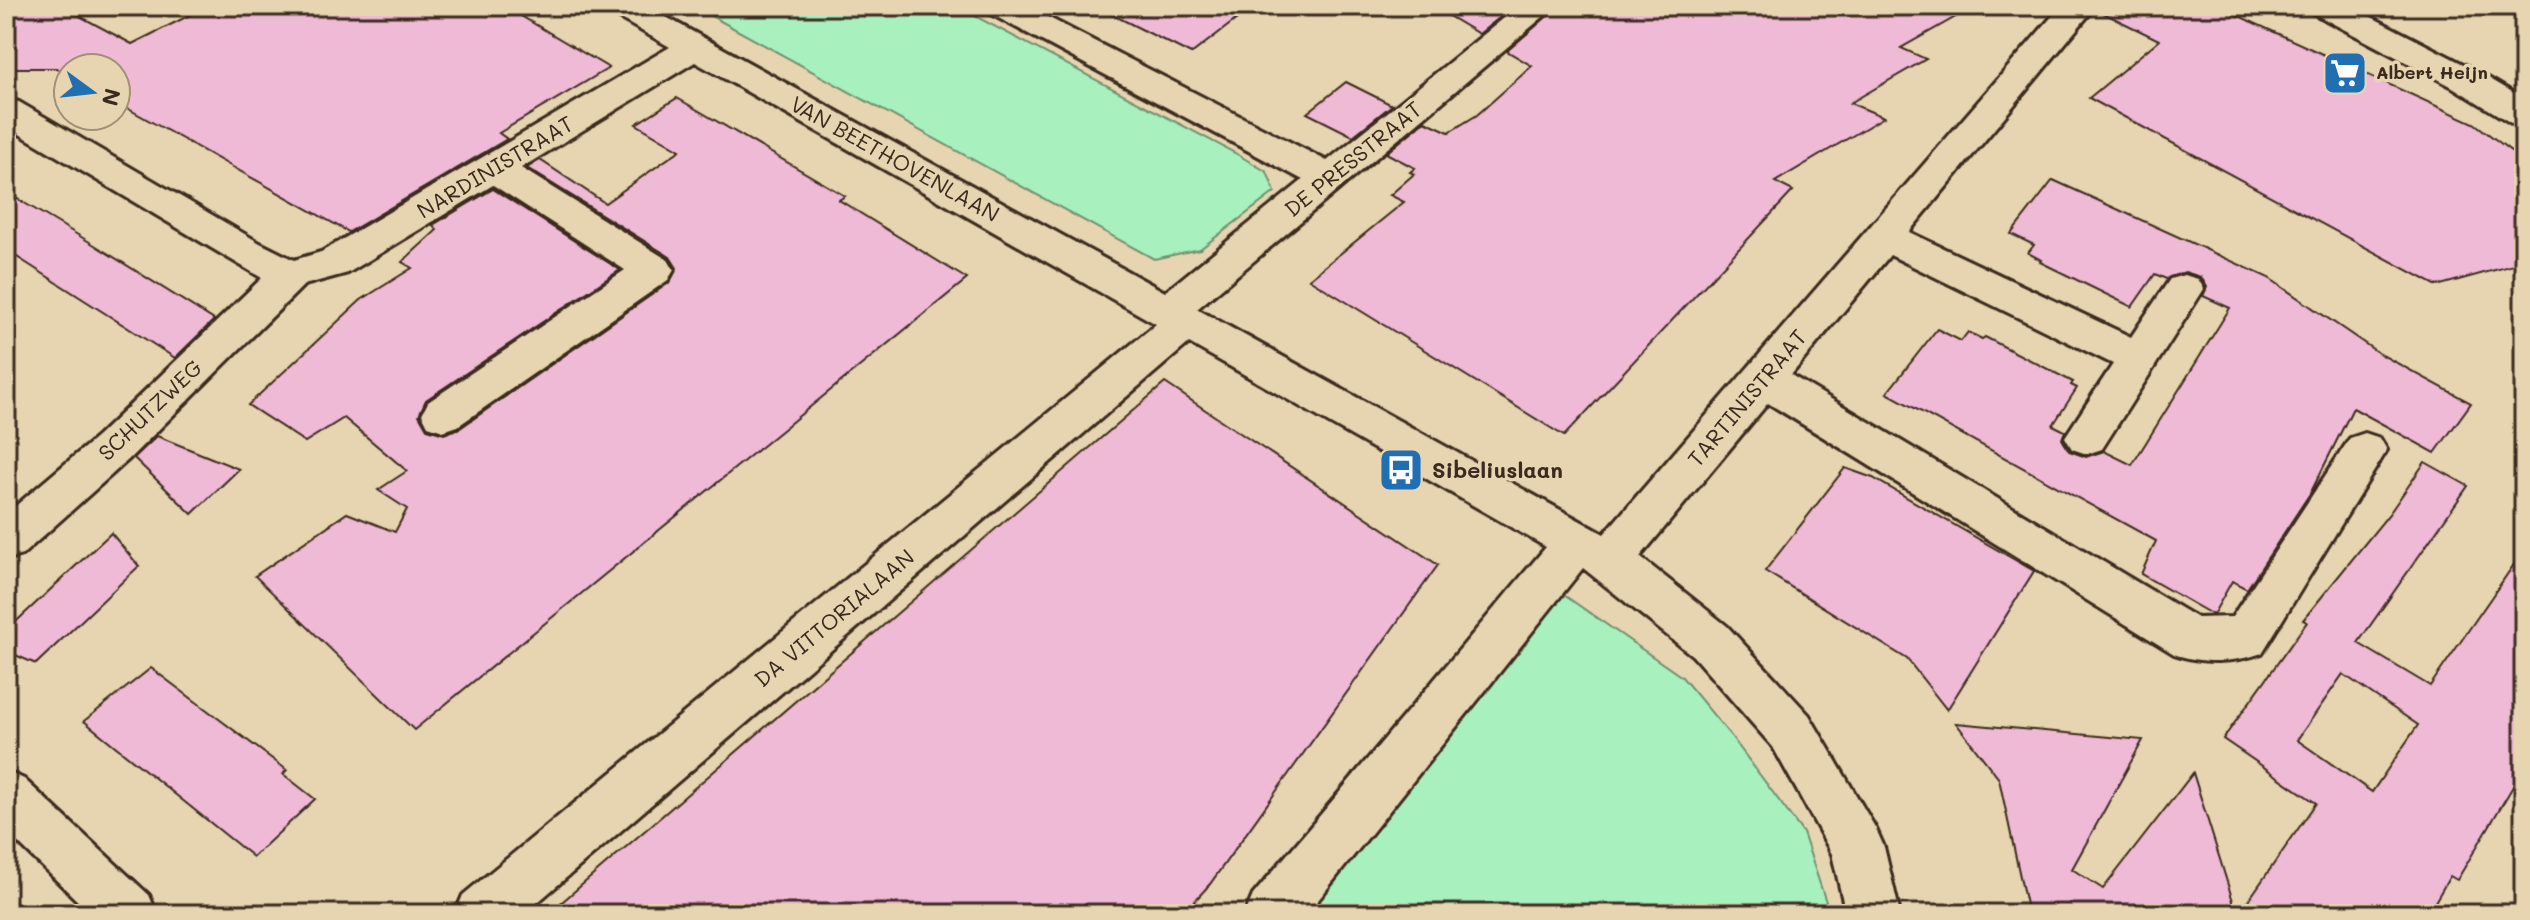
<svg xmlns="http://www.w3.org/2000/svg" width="2530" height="920" font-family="Mali,sans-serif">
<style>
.green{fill:#a8f1bf;stroke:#728e6e;stroke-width:2}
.building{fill:#efbad5;stroke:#3b2a1e;stroke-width:2;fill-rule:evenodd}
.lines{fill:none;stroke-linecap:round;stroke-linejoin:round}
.minor-casing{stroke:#3b2a1e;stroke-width:6}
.minor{fill:#e7d5b2;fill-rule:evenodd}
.labels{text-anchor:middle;stroke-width:7;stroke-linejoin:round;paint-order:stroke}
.far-poi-label{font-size:18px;font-weight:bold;fill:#3b2a1e;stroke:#e7d5b2;text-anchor:start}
.street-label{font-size:22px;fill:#3b2a1e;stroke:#e7d5b2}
.poi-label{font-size:22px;font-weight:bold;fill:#3b2a1e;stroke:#e7d5b2;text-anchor:start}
</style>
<rect width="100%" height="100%" fill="#e7d5b2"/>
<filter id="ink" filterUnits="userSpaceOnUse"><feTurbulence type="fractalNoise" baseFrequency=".0125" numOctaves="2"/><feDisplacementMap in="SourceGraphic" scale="16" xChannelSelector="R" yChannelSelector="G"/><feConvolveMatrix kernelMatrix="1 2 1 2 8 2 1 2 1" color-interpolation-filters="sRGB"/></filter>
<g filter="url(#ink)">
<g class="green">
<polygon points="693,6 956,6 1235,153 1267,172 1275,192 1200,249 1154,259"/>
<polygon points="1561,593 1682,677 1731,736 1803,833 1830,914 1300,914"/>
</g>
<g class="building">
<polygon points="6,6 61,6 132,44 208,6 504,6 609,68 499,133 507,139 349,232 116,102 116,68 68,68 68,75 56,68 6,68"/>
<polygon points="1095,6 1254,6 1191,54"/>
<polygon points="1432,6 1514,6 1479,34"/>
<polygon points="1559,6 1975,6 1901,48 1926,59 1850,103 1884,117 1775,182 1793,191 1564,436 1309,279 1404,202 1390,195 1414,174 1410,172 1415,168 1386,153 1425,121 1449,132 1477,115 1532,66 1507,51"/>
<polygon points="2099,6 2217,6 2474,123 2524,161 2524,262 2437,286 2089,98 2159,40 2097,10"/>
<polygon points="1346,82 1392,105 1353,136 1307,113"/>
<polygon points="677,98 845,196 839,200 967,279 414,730 255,576 347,513 395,532 407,509 378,490 407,471 344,418 305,442 248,405 361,300 412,268 402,262 437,230 433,225 493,189 620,270 426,400 419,415 427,429 444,434 460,428 670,282 677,268 670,257 527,168 540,160 605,203 680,150 636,124"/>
<polygon points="2053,180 2269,278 2380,354 2471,403 2435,453 2353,408 2311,492 2247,589 2232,581 2213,615 2141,574 2156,541 1887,393 1937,329 1961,341 1968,332 1982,339 1985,337 2073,382 2071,385 2077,388 2053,425 2065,431 2062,439 2069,451 2086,457 2104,451 2132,465 2230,308 2203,296 2207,287 2201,277 2185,272 2166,279 2155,274 2132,307 2040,262 2041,260 2028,253 2034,245 2011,234"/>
<polygon points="6,192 93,244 214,320 175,358 6,250"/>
<polygon points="1165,383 1438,565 1210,884 1183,914 548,914"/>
<polygon points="157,436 209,457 239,469 192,514 134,458"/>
<path d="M2425,462L2468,486L2358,643L2430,686L2524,550V768L2457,880L2450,876L2428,914H2239L2316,803L2223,739L2307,622L2303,620L2389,514ZM2343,674L2418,725L2372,792L2297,740Z"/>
<polygon points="1845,468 1873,478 2034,571 1947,710 1907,659 1765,571"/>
<polygon points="111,533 139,566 36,664 6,651 6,631"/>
<polygon points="151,668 287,770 283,774 315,799 253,857 84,721"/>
<polygon points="1956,723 2143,740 2072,869 2103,889 2193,773 2237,914 2028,914 1999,779"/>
</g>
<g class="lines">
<g class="minor-casing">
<g id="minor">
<path d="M605,6H646L1165,292L1303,180L989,13L984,6H1026L1327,161L1519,6H1556L1197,309L1604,534L2061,6H2096L1909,232L2131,337L2170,279L2184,275L2198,279L2204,289L2102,449L2087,454L2072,449L2065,437L2113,364L1890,255L1791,375L2197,618L2232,617L2350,438L2365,433L2380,438L2387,450L2262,653C2235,663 2201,664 2174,654L1768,403L1640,557L1727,626L1809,715L1876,829L1884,847L1900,914H1846L1832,854L1773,747L1693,656L1583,568L1307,914H1245L1253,895L1546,547L1189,343L524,914H455L463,895L1156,324L695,62L521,168L668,260L674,270L668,280L458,426L443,431L428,426L422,414L428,402L625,270L493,185L348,273L304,285L128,460L22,555L6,560V514L98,436L262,278L6,126V99L19,102L260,243L294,260L321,252L670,47L610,13Z"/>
<polygon points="2308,6 2350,6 2475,70 2524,99 2524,127 2511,123 2451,86 2313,13"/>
<polygon points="6,771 24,779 149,895 157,914 91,914 6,831"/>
</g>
</g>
<use href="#minor" class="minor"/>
</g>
</g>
<defs>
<g id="supermarket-square" transform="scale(2.3)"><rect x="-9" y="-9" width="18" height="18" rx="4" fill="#1f6fb2" stroke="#e7d5b2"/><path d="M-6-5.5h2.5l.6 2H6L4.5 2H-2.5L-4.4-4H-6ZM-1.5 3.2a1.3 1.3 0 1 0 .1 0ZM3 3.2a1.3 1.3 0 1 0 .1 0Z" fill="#fff"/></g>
<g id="bus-square" transform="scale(2.3)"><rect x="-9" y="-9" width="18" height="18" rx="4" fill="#1f6fb2" stroke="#e7d5b2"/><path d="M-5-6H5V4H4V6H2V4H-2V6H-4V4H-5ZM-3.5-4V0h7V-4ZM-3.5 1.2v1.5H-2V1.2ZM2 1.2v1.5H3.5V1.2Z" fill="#fff"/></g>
</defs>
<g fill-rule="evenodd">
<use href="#supermarket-square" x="2345" y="73"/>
<use href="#bus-square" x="1401" y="470"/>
</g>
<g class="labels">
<g class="far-poi-label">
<text x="2376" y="79">Albert Heijn</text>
</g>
<g class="street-label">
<text transform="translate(895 159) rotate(29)" y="8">VAN BEETHOVENLAAN</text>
<text transform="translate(1353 159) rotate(-39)" y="8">DE PRESSTRAAT</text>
<text transform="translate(495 167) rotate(-31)" y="8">NARDINISTRAAT</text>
<text transform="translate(1747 398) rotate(-50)" y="8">TARTINISTRAAT</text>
<text transform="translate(150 410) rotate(-44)" y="8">SCHUTZWEG</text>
<text transform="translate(834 618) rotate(-40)" y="8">DA VITTORIALAAN</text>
</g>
<g class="poi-label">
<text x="1432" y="478">Sibeliuslaan</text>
</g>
</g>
<rect width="2530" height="920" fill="none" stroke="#e7d5b2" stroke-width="32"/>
<rect x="16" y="16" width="2498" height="888" fill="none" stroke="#3b2a1e" stroke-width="3" filter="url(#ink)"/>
<g transform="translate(92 92) rotate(105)"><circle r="38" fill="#e7d5b2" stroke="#a29177" stroke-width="2"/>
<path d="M0-6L14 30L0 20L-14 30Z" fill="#1f6fb2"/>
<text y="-12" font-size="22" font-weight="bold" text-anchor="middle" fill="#3b2a1e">N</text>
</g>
</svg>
